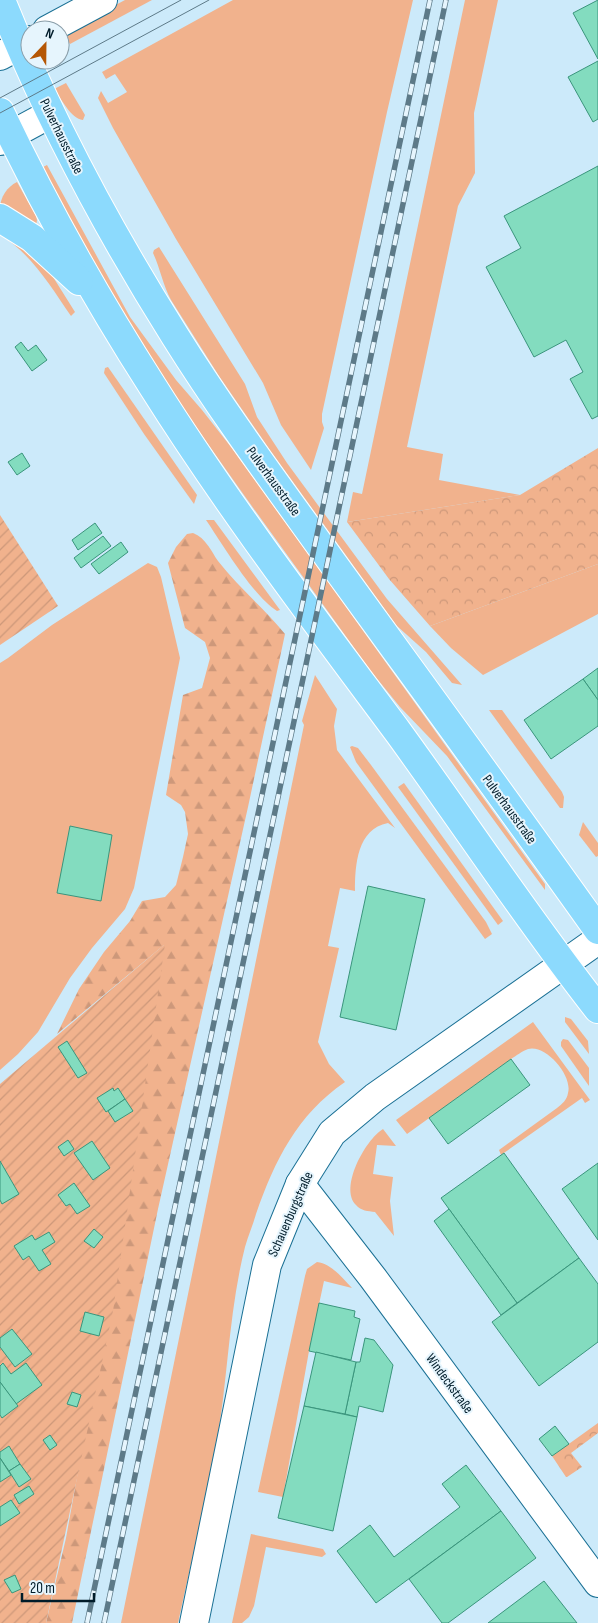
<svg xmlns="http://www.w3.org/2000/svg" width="598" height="1623" font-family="'Sofia Sans Condensed',sans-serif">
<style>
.grass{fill:#f1b28d}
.forest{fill:url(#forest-firs)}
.park{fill:url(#park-crowns)}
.garden{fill:url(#garden-furrows)}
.building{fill:#83dcbf;stroke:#3a957c}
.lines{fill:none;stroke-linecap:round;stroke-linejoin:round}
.minor-casing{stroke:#1a7094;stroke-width:30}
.major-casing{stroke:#fff;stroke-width:30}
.minor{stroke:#fff;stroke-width:28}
.major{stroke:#8cdafd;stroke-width:28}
.tram{stroke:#5d7a88;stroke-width:1}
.rail-casing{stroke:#5d7a88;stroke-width:5.5}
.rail{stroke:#e6f5fd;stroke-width:4;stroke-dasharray:11;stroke-linecap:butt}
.labels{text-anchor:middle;stroke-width:4;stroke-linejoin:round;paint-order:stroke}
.street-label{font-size:14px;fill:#001c2a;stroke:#e6f5fd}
</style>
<defs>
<pattern id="forest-firs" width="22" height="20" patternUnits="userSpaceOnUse" patternTransform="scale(1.25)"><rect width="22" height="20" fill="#f1b28d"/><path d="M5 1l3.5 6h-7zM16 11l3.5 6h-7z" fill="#cd987a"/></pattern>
<pattern id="park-crowns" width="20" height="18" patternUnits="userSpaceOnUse" patternTransform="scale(1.25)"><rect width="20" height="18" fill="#f1b28d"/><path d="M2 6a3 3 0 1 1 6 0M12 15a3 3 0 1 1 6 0" fill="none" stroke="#cd987a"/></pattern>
<pattern id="garden-furrows" width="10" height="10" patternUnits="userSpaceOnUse" patternTransform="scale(1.25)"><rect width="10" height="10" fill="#f1b28d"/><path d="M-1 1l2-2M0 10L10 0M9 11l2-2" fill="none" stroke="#cd987a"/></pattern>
</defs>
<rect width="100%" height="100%" fill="#cceafa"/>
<g class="grass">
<polygon points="125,0 152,0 70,44 63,33"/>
<polygon points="233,0 413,0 387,112 322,414 322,422 324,428 311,470 281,425 263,383 176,239 113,128 98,98 101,91 108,103 127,92 115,74 106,79 102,72"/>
<polygon points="465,0 498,0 474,113 475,173 458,206 407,447 443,454 439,480 520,495 347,522 353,492 362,494"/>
<path d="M66,83L85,115L83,120C71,119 61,98 54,89Z"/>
<path d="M47,165L130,317L176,380L202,410L231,447L545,884V890L447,756L400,707L370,670C293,562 212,455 140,342C105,286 73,227 41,168Z"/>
<path d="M17,182L36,216L37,220L36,226L0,209C0,197 7,187 17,182Z"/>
<path d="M0,228L48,269L75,312L71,316C51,287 31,253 0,235Z"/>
<path d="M159,247L245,384L257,417L287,463L387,599L462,685L452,683L426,652L397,626L270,450L219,376L171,300C163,285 160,268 153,253L154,250Z"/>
<polygon points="108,367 197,495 194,504 144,434 104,373 105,368"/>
<path d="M206,520H214L280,610L277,611C253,596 223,545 206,520Z"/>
<polygon points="148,563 157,567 161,577 180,658 134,888 125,909 92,948 70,978 38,1032 18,1054 0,1070 0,663 8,658 46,665 8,658 52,625"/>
<polygon points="598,564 598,614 483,675 451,648 430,626"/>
<path d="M315,675L337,709L334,726L337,750L395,828L388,823C357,829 355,865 355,891L340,888L328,946L339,948L318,1042L329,1064L345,1082C297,1115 275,1160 256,1214C253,1225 248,1236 245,1247C229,1310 228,1377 217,1441C206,1502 191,1562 178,1623H121L304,725L302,721Z"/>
<polygon points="489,710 502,710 562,792 564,797 563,808 560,808"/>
<polygon points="352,746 358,748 371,765 486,922 492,934 485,939 356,762 350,747"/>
<polygon points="404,783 503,921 498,925 398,787"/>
<polygon points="583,822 598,843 598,856 596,857 579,835"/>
<polygon points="565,1017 571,1019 588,1041 589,1054 565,1022"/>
<path d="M533,1022L590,1100L585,1103L582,1098L501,1155L499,1150L557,1108C562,1104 567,1100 568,1093C573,1076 546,1044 528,1049C522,1051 516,1056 511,1059L407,1134L396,1120Z"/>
<polygon points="563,1039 568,1040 589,1068 589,1086 561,1046 561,1042"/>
<path d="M383,1129L396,1146L377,1145L373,1174L393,1177L390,1201L394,1236L375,1212C368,1211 361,1211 356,1205C339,1188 365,1140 383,1129Z"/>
<path d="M317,1262C332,1264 341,1277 352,1288L324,1281L309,1351L283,1497L258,1492L305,1276L307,1269Z"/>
<polygon points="251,1534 323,1549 326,1554 322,1557 266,1547 254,1606 249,1617 242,1623 232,1623"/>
</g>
<path class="forest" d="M193,533C206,538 211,551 218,561C239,588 264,608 285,634L248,807L158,1209L72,1623H46L66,1538L79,1466L164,945L57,1034L79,989L104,952L130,921L142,901L165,897L176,885L183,857L188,834L185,812L181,805L166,795L183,695L202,688L210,658L205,642L185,628L168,563L176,547L187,534Z"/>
<g class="park">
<polygon points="598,448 598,564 430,626 389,579 347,522 520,495"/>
<polygon points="598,1423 598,1433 571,1453 582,1467 567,1477 566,1477 552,1456"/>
</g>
<g class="garden">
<polygon points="0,515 58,606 0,645"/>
<polygon points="165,944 113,1311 46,1623 0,1623 0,1084"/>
</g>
<g class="building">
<polygon points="598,0 598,59 573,13"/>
<polygon points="598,61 598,119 593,122 568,77"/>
<polygon points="598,166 598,416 592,419 570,379 583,372 566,340 534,357 486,267 521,248 504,216"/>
<polygon points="21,342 28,351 36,345 47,360 32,371 15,347"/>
<polygon points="22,453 30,466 17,475 8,462"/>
<polygon points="95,523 102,533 78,550 72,540"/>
<polygon points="103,536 111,546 81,568 74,558"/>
<polygon points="121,542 128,552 99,574 91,564"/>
<polygon points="598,668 598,700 583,679"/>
<polygon points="583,679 598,700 598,726 551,759 524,720"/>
<polygon points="70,826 112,835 101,901 57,893"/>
<polygon points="368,886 425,899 396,1030 340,1017"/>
<polygon points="67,1041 87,1073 78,1078 58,1047"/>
<polygon points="511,1059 530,1085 448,1144 429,1118"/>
<polygon points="113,1088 114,1091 118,1088 125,1099 106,1112 97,1098"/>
<polygon points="125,1099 133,1111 115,1122 108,1111"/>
<polygon points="68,1140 74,1149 64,1156 58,1147"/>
<polygon points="92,1141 110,1168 93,1180 74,1153"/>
<polygon points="504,1153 579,1258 517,1303 441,1198"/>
<polygon points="0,1161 19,1194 2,1204 0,1200"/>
<polygon points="598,1163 598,1240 562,1189"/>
<polygon points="74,1183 90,1206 77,1214 70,1204 66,1206 58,1195"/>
<polygon points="449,1209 517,1303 501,1315 434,1221"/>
<polygon points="94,1229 103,1237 94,1248 84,1241"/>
<polygon points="49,1232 55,1242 42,1250 51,1264 39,1271 29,1256 23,1260 14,1246 32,1235 35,1240"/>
<polygon points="579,1258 598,1284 598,1342 539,1386 492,1322"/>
<polygon points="319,1303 355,1311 354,1317 360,1319 351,1360 309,1351"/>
<polygon points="85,1312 104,1317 99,1336 80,1331"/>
<polygon points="12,1329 32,1354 15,1367 0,1347 0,1338"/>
<polygon points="365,1338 374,1340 393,1365 383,1412 359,1406 357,1417 345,1414 356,1362 360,1362"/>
<polygon points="316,1352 356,1362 345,1414 304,1406"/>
<polygon points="3,1363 11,1374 26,1363 42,1385 16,1404 0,1382 0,1366"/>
<polygon points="0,1382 18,1406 2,1418 0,1415"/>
<polygon points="72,1392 81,1395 77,1407 67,1404"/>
<polygon points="304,1406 357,1417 333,1531 278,1518"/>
<polygon points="555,1426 569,1444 552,1456 539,1439"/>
<polygon points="50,1435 57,1445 50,1450 43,1440"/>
<polygon points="9,1446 20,1464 9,1471 0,1458 0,1452"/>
<polygon points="0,1458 11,1475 0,1482"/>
<polygon points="20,1464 31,1479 19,1487 9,1471"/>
<polygon points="466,1465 501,1511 376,1603 337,1551 370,1525 394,1557 460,1507 442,1484"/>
<polygon points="29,1486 34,1494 19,1504 14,1495"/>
<polygon points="11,1500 20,1513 0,1526 0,1507"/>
<polygon points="501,1511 536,1558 448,1623 442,1623 409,1579"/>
<polygon points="15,1575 21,1589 12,1593 4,1580"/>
<polygon points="544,1581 577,1623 488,1623"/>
</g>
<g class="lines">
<g class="minor-casing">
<g id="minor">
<polyline points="47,30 103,0"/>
<polyline points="0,56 30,40"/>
<polyline points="0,141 50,114"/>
<polyline points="300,1184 373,1278 598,1583"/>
<polyline points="194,1623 267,1265 300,1184 332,1133 375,1097 598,940"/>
</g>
</g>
<g class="major-casing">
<g id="major">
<path d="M1,0C48,118 107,228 175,336C225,416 282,492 337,569C424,689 512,809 598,930"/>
<path d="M0,112C45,207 96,298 153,387C228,506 314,619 398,732C465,824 528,920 598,1009"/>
<polyline points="0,218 32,238 79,281"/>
</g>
</g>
<use href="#minor" class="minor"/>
<use href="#major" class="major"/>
<g class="tram">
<polyline points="0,98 181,0"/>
<polyline points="0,113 209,0"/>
</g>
<g class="rail-casing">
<g id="rail">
<polyline points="87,1623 430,0"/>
<polyline points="104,1623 446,0"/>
</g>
</g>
<use href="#rail" class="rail"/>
</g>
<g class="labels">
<g class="street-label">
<text transform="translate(62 136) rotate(64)" y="5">Pulverhausstraße</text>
<text transform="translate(274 481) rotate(54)" y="5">Pulverhausstraße</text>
<text transform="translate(510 809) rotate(54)" y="5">Pulverhausstraße</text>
<text transform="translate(290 1214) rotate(-66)" y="5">Schauenburgstraße</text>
<text transform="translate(450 1383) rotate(54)" y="5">Windeckstraße</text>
</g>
</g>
<g transform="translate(45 45) rotate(22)"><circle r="24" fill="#e6f5fd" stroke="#8a9ea9"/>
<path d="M0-4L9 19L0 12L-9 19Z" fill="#b55705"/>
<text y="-8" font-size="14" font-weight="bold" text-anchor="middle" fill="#001c2a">N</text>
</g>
<path d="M22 1593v8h72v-8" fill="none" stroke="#001c2a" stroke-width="2.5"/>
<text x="30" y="1593" font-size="15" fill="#001c2a" stroke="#e6f5fd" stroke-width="4" paint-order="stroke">20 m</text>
</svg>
